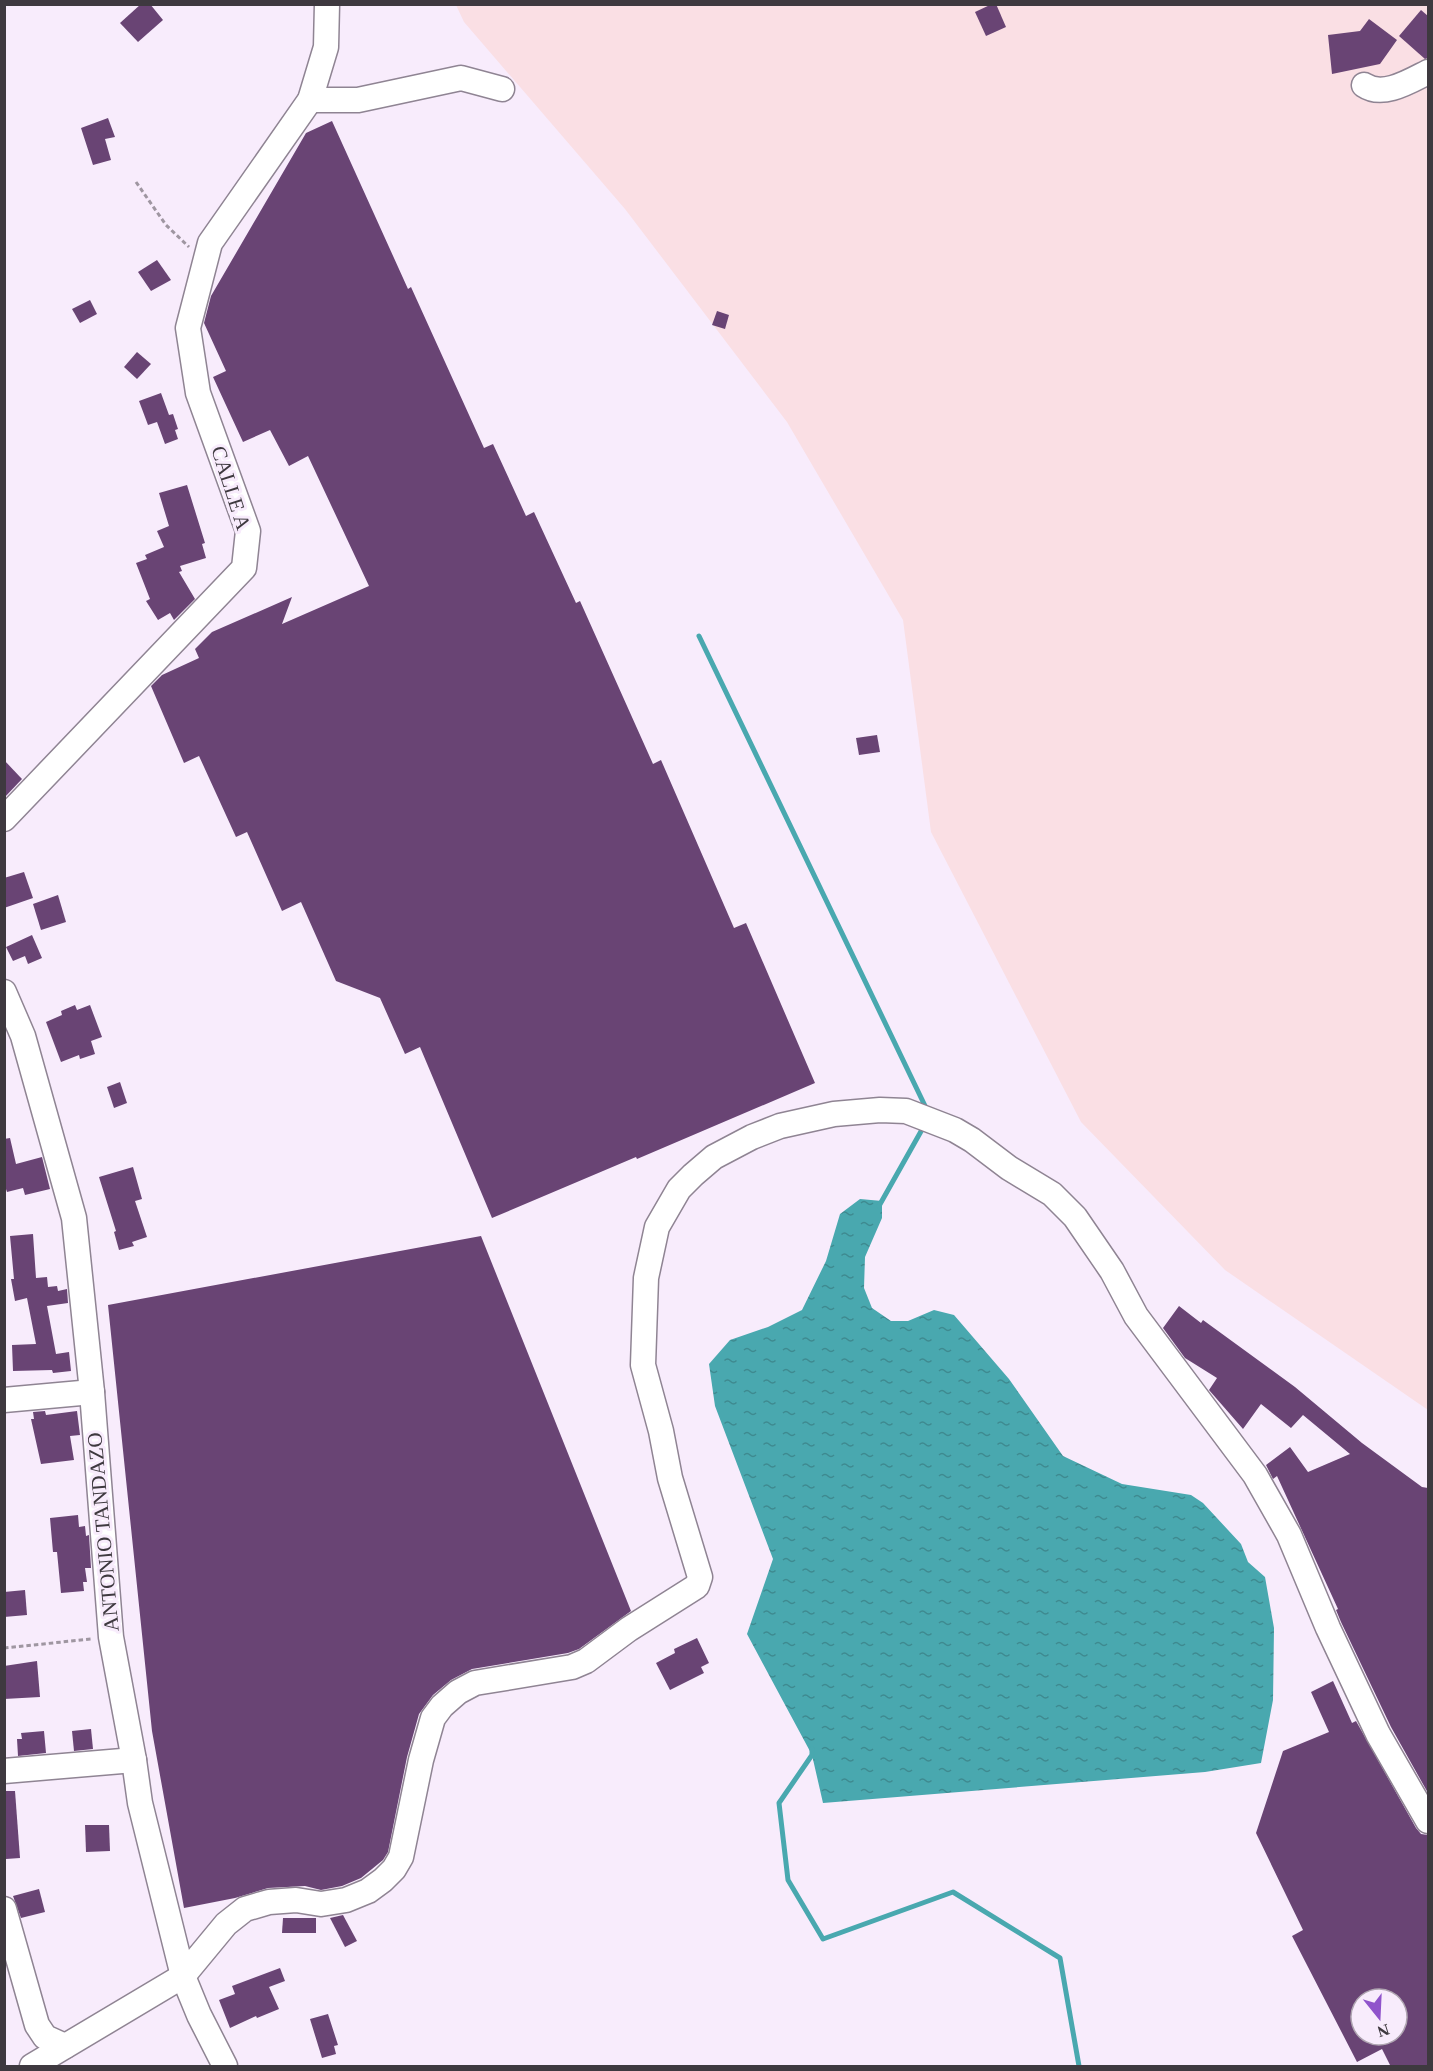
<svg xmlns="http://www.w3.org/2000/svg" width="1433" height="2071" font-family="'Times New Roman',serif">
<style>
.education{fill:#fadfe4}
.water{fill:url(#water-ripples)}
.lines{fill:none;stroke-linecap:round;stroke-linejoin:round}
.stream{stroke:#49a8af;stroke-width:5}
.building{fill:#694474;fill-rule:evenodd}
.minor-casing{stroke:#8f8493;stroke-width:27}
.path{stroke:#9f96a1;stroke-width:3;stroke-dasharray:4.5 3;stroke-linecap:butt}
.minor{stroke:#fff;stroke-width:24}
.labels{text-anchor:middle;stroke-width:6;stroke-linejoin:round;paint-order:stroke}
.street-label{font-size:21px;fill:#3e393f;stroke:#f8ecfc}
</style>
<defs>
<pattern id="water-ripples" width="26" height="14" patternUnits="userSpaceOnUse" patternTransform="scale(1.5)"><rect width="26" height="14" fill="#49a8af"/><path d="M2 4q2-2 4 0t4 0M15 11q2-2 4 0t4 0" fill="none" stroke="#3e8a90"/></pattern>
</defs>
<rect width="100%" height="100%" fill="#f8ecfc"/>
<polygon class="education" points="456,5 1428,5 1428,1410 1225,1270 1081,1122 931,832 903,620 787,422 625,209 464,22"/>
<polygon class="water" points="860,1199 882,1201 882,1218 865,1257 864,1288 872,1308 891,1321 908,1321 934,1310 954,1315 1009,1379 1063,1456 1122,1484 1191,1495 1203,1503 1241,1544 1248,1562 1265,1577 1274,1628 1273,1700 1261,1763 1205,1772 823,1803 812,1755 747,1634 773,1559 715,1406 709,1364 730,1340 768,1327 802,1310 826,1261 840,1214"/>
<g class="lines">
<g class="stream">
<polyline points="699,636 927,1110"/>
<polyline points="879,1206 924,1126"/>
<polyline points="812,1749 812,1755 779,1803 788,1880 823,1939 953,1892 1060,1958 1079,2066"/>
</g>
</g>
<g class="building">
<polygon points="141,4 150,4 163,20 138,42 120,23"/>
<polygon points="992,4 996,4 1006,27 986,36 975,12"/>
<polygon points="1421,10 1428,16 1428,58 1425,59 1399,36"/>
<polygon points="1369,19 1397,40 1380,64 1332,74 1328,35 1360,31"/>
<polygon points="108,118 115,137 105,139 111,160 93,165 81,128"/>
<polygon points="332,121 408,289 411,287 484,448 493,444 526,516 534,512 576,603 580,601 653,764 661,760 734,928 746,923 815,1083 637,1159 636,1157 492,1218 420,1047 405,1054 380,998 336,981 301,902 282,911 247,832 236,837 199,756 184,763 151,686 162,675 199,658 195,649 212,632 292,597 282,624 369,586 308,456 289,466 270,430 243,442 213,377 226,371 204,323 211,296 306,133"/>
<polygon points="157,260 171,280 151,291 138,272"/>
<polygon points="90,300 97,314 80,323 72,309"/>
<polygon points="717,311 729,315 725,329 712,325"/>
<polygon points="137,352 151,364 137,379 124,367"/>
<polygon points="161,393 169,415 173,414 178,429 175,430 178,439 165,444 157,422 148,425 139,401"/>
<polygon points="187,485 205,543 202,544 206,558 180,566 182,571 179,572 195,599 174,620 170,613 158,620 146,601 150,599 136,563 147,559 145,555 164,547 157,531 169,526 159,493"/>
<polygon points="877,735 880,752 859,755 856,738"/>
<polygon points="4,760 22,779 4,798"/>
<polygon points="24,872 33,898 4,908 4,878"/>
<polygon points="58,895 66,922 41,930 33,904"/>
<polygon points="32,935 42,958 28,964 25,956 13,961 6,947"/>
<polygon points="75,1005 77,1010 90,1005 102,1037 91,1041 95,1054 80,1059 79,1055 61,1062 46,1022 62,1015 61,1011"/>
<polygon points="120,1082 127,1103 114,1108 107,1087"/>
<polygon points="10,1138 16,1164 42,1157 50,1189 25,1195 23,1188 7,1192 4,1183 4,1139"/>
<polygon points="133,1167 142,1199 135,1201 147,1237 132,1242 134,1246 119,1250 114,1232 116,1231 99,1177"/>
<polygon points="33,1234 36,1278 47,1277 48,1287 57,1286 58,1291 67,1289 68,1303 47,1306 56,1354 69,1352 71,1371 53,1373 52,1370 13,1371 12,1345 36,1344 27,1298 15,1301 11,1279 14,1279 10,1236"/>
<polygon points="481,1236 631,1611 579,1649 568,1653 472,1669 451,1680 433,1695 419,1714 407,1757 388,1852 383,1860 361,1878 342,1886 321,1890 305,1886 268,1888 235,1898 184,1908 152,1731 108,1305"/>
<polygon points="1179,1306 1201,1323 1203,1320 1295,1387 1362,1443 1422,1487 1428,1488 1428,1793 1391,1727 1341,1622 1336,1610 1338,1609 1277,1476 1273,1479 1266,1465 1290,1447 1308,1472 1350,1454 1303,1415 1291,1428 1261,1404 1243,1429 1209,1390 1217,1378 1185,1358 1163,1328"/>
<polygon points="45,1411 46,1415 77,1411 80,1435 70,1436 74,1460 41,1464 31,1419 34,1419 33,1412"/>
<polygon points="78,1515 79,1527 85,1526 86,1536 89,1535 91,1568 85,1568 87,1582 83,1582 84,1591 61,1593 57,1552 53,1552 50,1518"/>
<polygon points="25,1590 27,1615 4,1617 4,1592"/>
<polygon points="697,1638 709,1663 701,1667 704,1673 670,1690 656,1663 675,1653 674,1649"/>
<polygon points="37,1661 40,1697 4,1699 4,1666"/>
<path d="M1333,1681L1352,1723L1356,1721L1416,1828L1421,1834L1428,1835V2067H1391L1382,2049L1357,2062L1292,1936L1303,1930L1256,1833L1283,1751L1329,1732L1311,1692ZM1361,1999H1397V2035H1361Z"/>
<polygon points="91,1729 93,1749 74,1751 72,1731"/>
<polygon points="44,1731 46,1753 18,1756 17,1739 22,1739 21,1733"/>
<polygon points="4,1791 15,1791 20,1858 6,1859"/>
<polygon points="85,1825 109,1825 110,1851 86,1852"/>
<polygon points="39,1889 45,1912 21,1918 13,1896"/>
<polygon points="343,1915 357,1941 345,1947 330,1918"/>
<polygon points="283,1918 316,1918 316,1933 282,1933"/>
<polygon points="280,1968 285,1981 269,1987 279,2009 257,2018 256,2016 230,2028 219,2000 235,1994 232,1986"/>
<polygon points="328,2014 338,2045 334,2046 336,2054 322,2058 310,2019"/>
</g>
<g class="lines">
<g class="minor-casing">
<g id="minor">
<path d="M1364,85C1383,98 1410,81 1428,72"/>
<polyline points="310,100 358,100 461,78 502,89"/>
<polyline points="4,819 244,568 248,531 198,393 188,328 210,243 310,100 326,47 327,4"/>
<polyline points="4,992 23,1036 74,1218 92,1392 111,1637 134,1760 140,1803 183,1976 199,2015 225,2066"/>
<polyline points="4,1400 92,1392"/>
<polyline points="4,1771 134,1760"/>
<polyline points="4,1909 37,2025 45,2037 65,2046"/>
<polyline points="32,2066 183,1976 226,1924 245,1909 269,1902 296,1900 321,1904 346,1900 368,1891 383,1880 394,1869 401,1857 421,1760 433,1718 442,1706 458,1692 475,1683 572,1667 586,1661 629,1629 697,1586 700,1577 670,1478 661,1431 643,1365 646,1278 657,1227 679,1189 693,1175 714,1157 752,1137 780,1126 834,1114 880,1110 906,1111 955,1130 972,1140 1009,1168 1052,1194 1075,1217 1112,1271 1136,1316 1255,1475 1289,1535 1328,1628 1378,1734 1428,1821"/>
</g>
</g>
<g class="path">
<polyline points="136,182 166,225 189,247"/>
<polyline points="4,1648 91,1639"/>
</g>
<use href="#minor" class="minor"/>
</g>
<g class="labels">
<g class="street-label">
<text transform="translate(231 488) rotate(72)" y="7">CALLE A</text>
<text transform="translate(103 1532) rotate(-95)" y="7">ANTONIO TANDAZO</text>
</g>
</g>
<rect width="1433" height="2071" fill="none" stroke="#3e393f" stroke-width="12"/>
<g transform="translate(1379 2017) rotate(162)"><circle r="28" fill="#f8ecfc" stroke="#aea4b0" stroke-width="1.5"/>
<path d="M0-4.5L10 22L0 15L-10 22Z" fill="#9054cb"/>
<text y="-9" font-size="16" font-weight="bold" text-anchor="middle" fill="#3e393f">N</text>
</g>
</svg>
